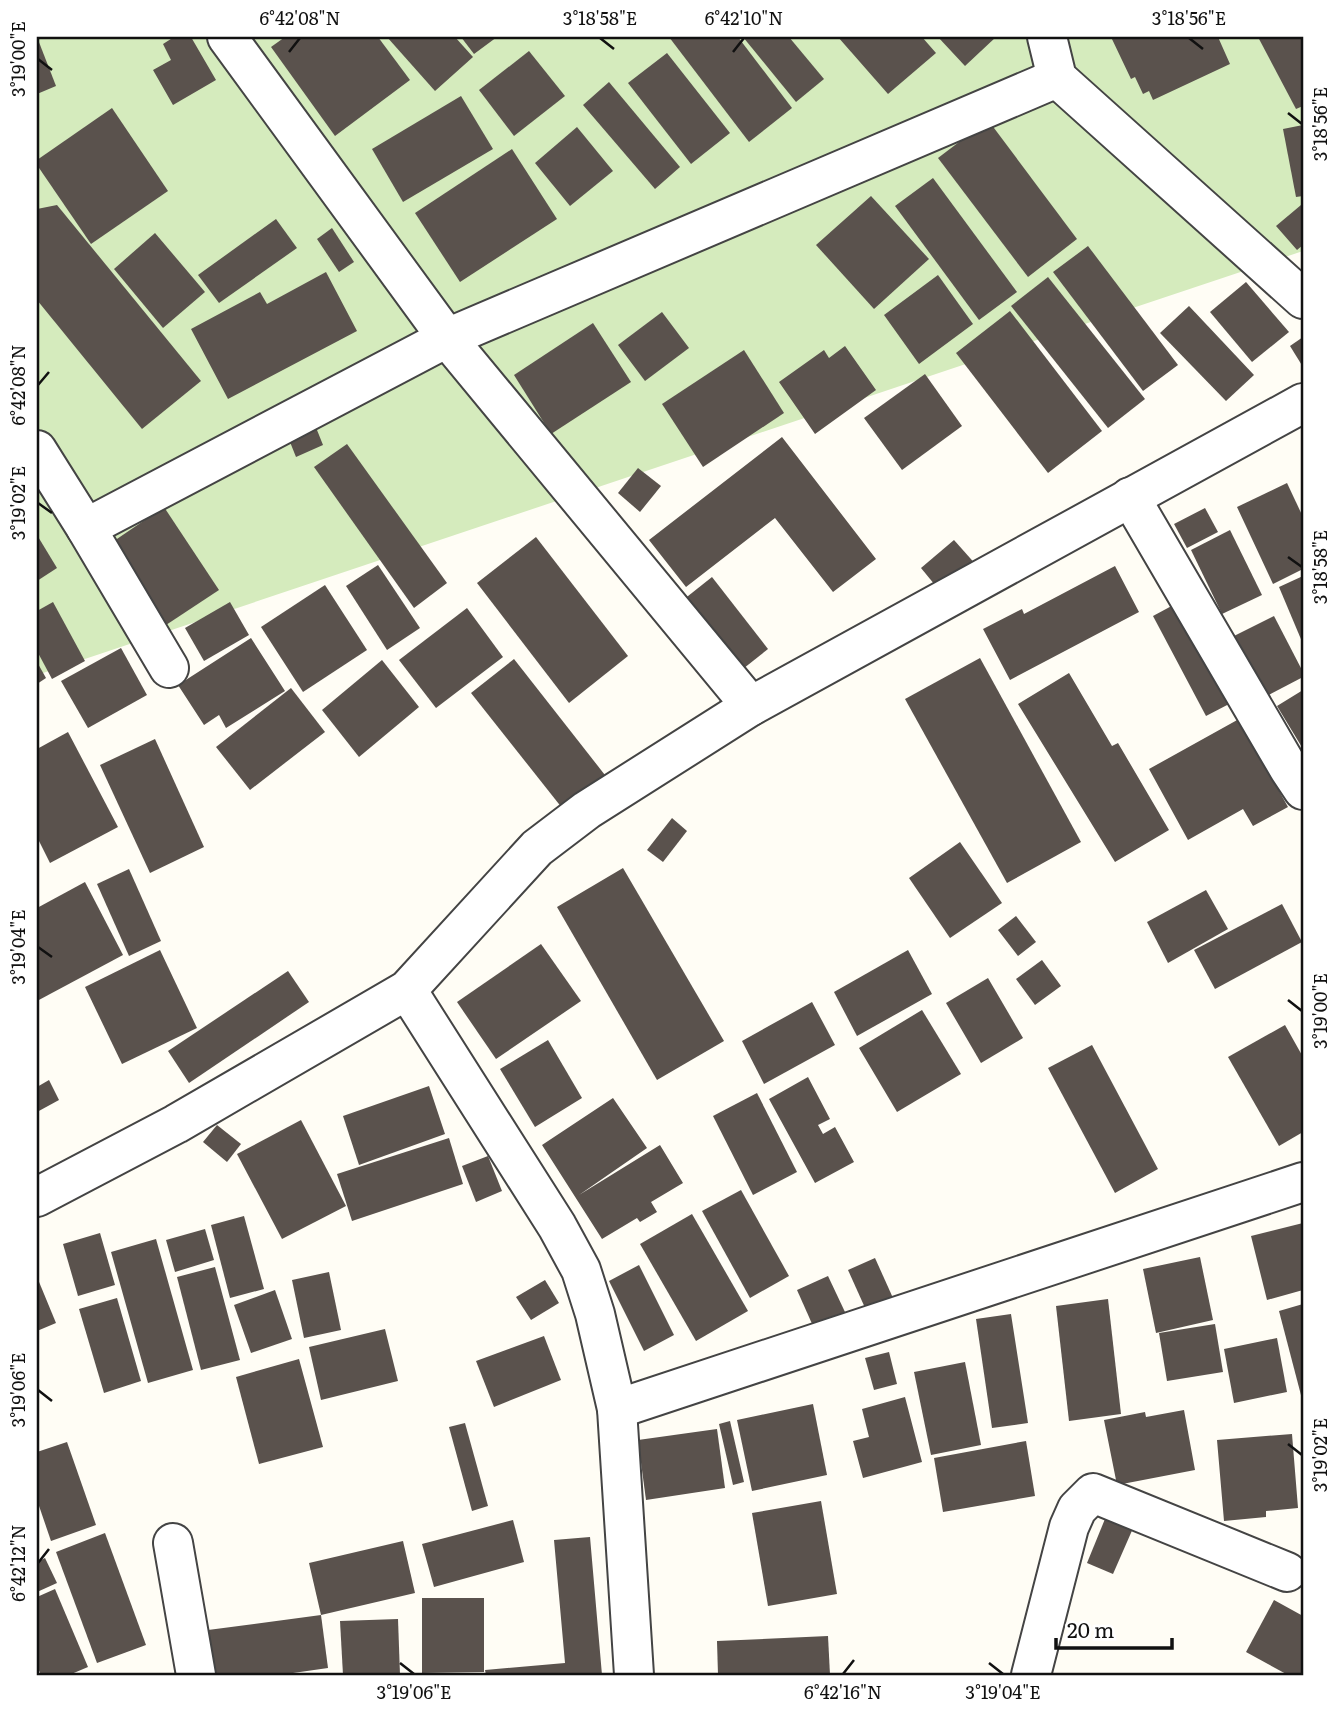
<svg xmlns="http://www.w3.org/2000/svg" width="1340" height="1712" font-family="Literata,serif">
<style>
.green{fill:#d5ebbd}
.building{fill:#5a524d}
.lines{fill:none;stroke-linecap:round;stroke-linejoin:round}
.minor-casing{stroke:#444;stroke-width:42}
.minor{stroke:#fff;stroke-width:38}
.ticks{fill:none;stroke:#111;stroke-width:2.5}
.neatline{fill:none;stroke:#111;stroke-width:2.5}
.ticks-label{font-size:18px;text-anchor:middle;fill:#111}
</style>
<rect width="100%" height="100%" fill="#fffdf5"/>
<polygon class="green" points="37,37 1303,37 1303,251 37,675"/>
<g class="building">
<polygon points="37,37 56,86 37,94"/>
<polygon points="174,37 191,37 216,80 173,105 153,70 171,60 163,44"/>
<polygon points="285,37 378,37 410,80 335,136 271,47"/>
<polygon points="387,37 455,37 473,57 435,91"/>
<polygon points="461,37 497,37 474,54"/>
<polygon points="669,37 738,37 792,108 749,142"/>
<polygon points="743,37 789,37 824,79 796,102"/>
<polygon points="838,37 922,37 936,53 888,94"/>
<polygon points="938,37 996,37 965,66"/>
<polygon points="1111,37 1218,37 1230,64 1153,100 1149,91 1143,94 1135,77 1131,79"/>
<polygon points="1258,37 1303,37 1303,106 1296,109"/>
<polygon points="529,51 565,96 514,136 479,90"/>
<polygon points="667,53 730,133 691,164 628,83"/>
<polygon points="609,82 680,167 655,189 583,105"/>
<polygon points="461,96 493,149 403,202 372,149"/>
<polygon points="112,108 168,191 91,244 37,165 37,160"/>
<polygon points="988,120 1077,239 1028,277 938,158"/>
<polygon points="1303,125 1303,196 1296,197 1283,129"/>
<polygon points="577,127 613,171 570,206 535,163"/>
<polygon points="512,149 557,219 460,282 415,213"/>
<polygon points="933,178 1017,292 979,320 895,206"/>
<polygon points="871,196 929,259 874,309 816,245"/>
<polygon points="57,205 201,381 142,429 37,300 37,209"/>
<polygon points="1301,205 1303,208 1303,245 1297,250 1276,226"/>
<polygon points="276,219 297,248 219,303 198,275"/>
<polygon points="332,228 354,262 339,272 317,239"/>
<polygon points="155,233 205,292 163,328 114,269"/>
<polygon points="1088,246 1178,365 1143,391 1053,272"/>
<polygon points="326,272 357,331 228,399 191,329 260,292 267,304"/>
<polygon points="938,275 973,324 919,364 884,315"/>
<polygon points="1048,277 1145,399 1108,428 1011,306"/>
<polygon points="1246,282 1289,332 1252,362 1210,312"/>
<polygon points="1189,306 1254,375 1226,401 1160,333"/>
<polygon points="1010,311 1102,431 1048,473 956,353"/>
<polygon points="662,312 689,348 645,381 618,345"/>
<polygon points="593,323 631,382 551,434 514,375"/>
<polygon points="1303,337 1303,367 1290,346"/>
<polygon points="845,346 876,390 815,434 779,382 824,350 829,358"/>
<polygon points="744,350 784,413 703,467 662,404"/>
<polygon points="925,374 962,426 902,470 864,418"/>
<polygon points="315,425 323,445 296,457 288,437"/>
<polygon points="782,437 876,559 833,592 775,518 686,587 649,540"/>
<polygon points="347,444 447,583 414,608 314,467"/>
<polygon points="638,468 661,486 640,512 618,493"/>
<polygon points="1287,483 1303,517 1303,569 1273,584 1237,507"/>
<polygon points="164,507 219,590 166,625 111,543"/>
<polygon points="1205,508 1218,532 1187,548 1174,524"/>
<polygon points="1230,530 1262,595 1222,614 1191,550"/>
<polygon points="37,535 57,568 37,581"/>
<polygon points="536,537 628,656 569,703 477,583"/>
<polygon points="954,540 978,567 944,596 921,568"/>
<polygon points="378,565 420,628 387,650 346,586"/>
<polygon points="1115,566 1139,612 1010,680 983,629 1022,609 1024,614"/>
<polygon points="1303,576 1303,644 1279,587"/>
<polygon points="712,577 768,649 734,676 678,604"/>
<polygon points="325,585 367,650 303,692 261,627"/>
<polygon points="53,602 85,661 52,679 37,651 37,611"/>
<polygon points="230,602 249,635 204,661 185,628"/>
<polygon points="1179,602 1231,703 1206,716 1153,616"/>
<polygon points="467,608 503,657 436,708 399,660"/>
<polygon points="1274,616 1303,672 1303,677 1265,697 1234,636"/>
<polygon points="251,638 285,691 226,728 219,715 204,725 178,685"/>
<polygon points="121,648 147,695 88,728 61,681"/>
<polygon points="980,658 1081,842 1007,883 905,699"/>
<polygon points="514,659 612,784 570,818 471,693"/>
<polygon points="382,660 419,707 359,757 322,710"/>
<polygon points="37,662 46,678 37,684"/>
<polygon points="1069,673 1112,746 1118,743 1169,830 1115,862 1018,704"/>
<polygon points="291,688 325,732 250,790 216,747"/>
<polygon points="1303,690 1303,749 1277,706"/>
<polygon points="1239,719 1288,807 1253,826 1243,809 1188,840 1149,769"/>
<polygon points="68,732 118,827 50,863 37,837 37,749"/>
<polygon points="155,739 204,847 150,873 100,765"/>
<polygon points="672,818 687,831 663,862 647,850"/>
<polygon points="960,842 1002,903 950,938 909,878"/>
<polygon points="623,868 724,1041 657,1080 557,907"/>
<polygon points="129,869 161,941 129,956 97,884"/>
<polygon points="85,882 123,955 37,1001 37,908"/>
<polygon points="1206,890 1228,929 1168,963 1147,922"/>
<polygon points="1282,904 1302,942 1215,989 1194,950"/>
<polygon points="1016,916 1036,942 1018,956 998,930"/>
<polygon points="541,944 581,1001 496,1059 457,1002"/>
<polygon points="160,950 197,1028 122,1064 85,987"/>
<polygon points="908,950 932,994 857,1036 834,992"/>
<polygon points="1042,960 1061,986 1035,1005 1016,979"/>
<polygon points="288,971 309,1002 189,1083 168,1051"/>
<polygon points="988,978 1023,1038 981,1063 946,1003"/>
<polygon points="812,1002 835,1045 764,1084 742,1041"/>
<polygon points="922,1010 961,1074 897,1112 859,1048"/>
<polygon points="1285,1025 1303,1057 1303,1132 1279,1146 1228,1057"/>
<polygon points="548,1040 582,1098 535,1127 500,1069"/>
<polygon points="1092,1045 1158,1169 1115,1193 1048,1068"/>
<polygon points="808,1077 830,1119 818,1125 823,1134 835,1127 854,1162 815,1183 769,1099"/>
<polygon points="49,1080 59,1100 37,1112 37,1087"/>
<polygon points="429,1086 445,1134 359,1165 343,1116"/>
<polygon points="757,1093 797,1172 753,1195 713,1116"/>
<polygon points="613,1098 647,1148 579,1195 660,1145 683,1183 651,1202 657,1212 640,1222 637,1218 602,1239 542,1145"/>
<polygon points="301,1120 346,1206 282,1239 237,1154"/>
<polygon points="217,1125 241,1144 227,1162 203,1142"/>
<polygon points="449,1138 463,1184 352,1221 337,1174"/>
<polygon points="488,1156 502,1191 476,1202 462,1166"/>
<polygon points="741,1190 789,1276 750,1298 702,1211"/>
<polygon points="692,1214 748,1311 696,1341 640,1244"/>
<polygon points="244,1216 264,1289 230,1298 211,1225"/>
<polygon points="1303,1223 1303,1290 1267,1300 1251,1236"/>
<polygon points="205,1229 214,1260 175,1272 166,1240"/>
<polygon points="100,1233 115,1285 78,1296 63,1244"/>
<polygon points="156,1239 193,1370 148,1383 111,1252"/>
<polygon points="1200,1257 1213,1320 1156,1333 1143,1269"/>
<polygon points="875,1258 893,1298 866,1310 848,1270"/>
<polygon points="639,1265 674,1335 644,1351 609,1281"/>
<polygon points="215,1267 240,1360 201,1370 177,1277"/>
<polygon points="329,1272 341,1330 304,1338 292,1280"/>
<polygon points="828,1276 845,1312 813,1326 797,1290"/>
<polygon points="37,1277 56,1323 37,1331"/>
<polygon points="545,1280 559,1303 531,1320 516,1297"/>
<polygon points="275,1290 292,1339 251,1353 234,1305"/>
<polygon points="117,1298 141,1381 104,1393 79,1309"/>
<polygon points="1108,1299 1121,1414 1069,1421 1056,1306"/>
<polygon points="1303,1304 1303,1399 1302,1399 1279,1311"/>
<polygon points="1011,1314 1028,1423 992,1428 976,1319"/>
<polygon points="1215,1324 1223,1372 1167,1381 1159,1333"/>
<polygon points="385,1329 398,1381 321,1400 309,1347"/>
<polygon points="544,1336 561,1380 494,1407 476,1361"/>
<polygon points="1277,1338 1287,1392 1234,1403 1224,1349"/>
<polygon points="889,1352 897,1384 874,1390 865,1358"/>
<polygon points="299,1359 323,1447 259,1464 236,1377"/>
<polygon points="965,1362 981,1445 931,1455 914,1372"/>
<polygon points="905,1397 922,1462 863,1478 853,1441 869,1437 862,1409"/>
<polygon points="813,1404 827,1475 752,1491 737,1420"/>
<polygon points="1184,1410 1195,1470 1117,1485 1104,1420 1145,1412 1146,1417"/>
<polygon points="730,1421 744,1482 733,1485 719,1424"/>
<polygon points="465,1423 488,1506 472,1511 449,1427"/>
<polygon points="717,1429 725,1488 646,1500 638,1440"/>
<polygon points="1292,1434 1298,1508 1266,1511 1266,1517 1224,1521 1217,1440"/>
<polygon points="1026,1441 1035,1496 943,1512 934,1458"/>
<polygon points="67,1442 96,1525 51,1541 37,1500 37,1452"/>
<polygon points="821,1501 837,1594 768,1606 752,1513"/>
<polygon points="1107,1514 1134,1526 1113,1574 1087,1563"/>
<polygon points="513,1520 524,1562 434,1587 422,1544"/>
<polygon points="105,1533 146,1645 97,1663 56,1552"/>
<polygon points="590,1537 602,1675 486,1675 485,1670 565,1663 554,1540"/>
<polygon points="403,1541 415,1593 321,1615 309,1563"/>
<polygon points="45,1558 57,1583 37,1592 37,1562"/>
<polygon points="55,1589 88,1667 69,1675 41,1675 37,1666 37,1597"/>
<polygon points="422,1598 484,1598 484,1672 422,1673"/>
<polygon points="1274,1600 1303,1616 1303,1675 1288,1675 1246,1652"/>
<polygon points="321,1615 328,1668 279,1675 214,1675 208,1630"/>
<polygon points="398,1619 400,1675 343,1675 340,1621"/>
<polygon points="828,1636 830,1675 718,1675 717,1641"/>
</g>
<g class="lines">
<g class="minor-casing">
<g id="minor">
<polyline points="227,37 447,338 751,706"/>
<polyline points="1047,37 1057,78 1303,299"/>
<polyline points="37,450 86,528 169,668"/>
<polyline points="1130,497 1289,769 1303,790"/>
<polyline points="86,528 447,338 1057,78"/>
<polyline points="407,990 557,1226 581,1270 595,1314 617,1409 634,1675"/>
<polyline points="37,1197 176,1124 407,990 537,848 587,810 751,706 1303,403"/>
<polyline points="617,1409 1303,1182"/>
<polyline points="173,1543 196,1675"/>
<polyline points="1031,1675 1069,1527 1077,1509 1093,1493 1287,1572"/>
</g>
</g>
<use href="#minor" class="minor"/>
</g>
<path class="ticks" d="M600,38L614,49M1189,38L1203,49M289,52L300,38M733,52L744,38M38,59L52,70M1288,113L1302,124M38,385L49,372M38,503L52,513M1288,557L1302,567M38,947L52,957M1288,1000L1302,1011M38,1390L52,1401M1288,1444L1302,1455M38,1563L49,1549M400,1663L414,1674M989,1663L1003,1674M843,1674L854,1660"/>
<rect width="1340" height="1712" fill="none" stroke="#ffffff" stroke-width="77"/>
<path d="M1056 1638v10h116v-10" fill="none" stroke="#111111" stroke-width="3.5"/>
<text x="1067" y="1638" font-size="21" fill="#111111" stroke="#ffffff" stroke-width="5" paint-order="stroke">20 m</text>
<rect x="38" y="38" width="1264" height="1636" class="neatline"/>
<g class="ticks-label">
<text x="300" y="25">6°42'08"N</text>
<text x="600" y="25">3°18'58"E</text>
<text x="744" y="25">6°42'10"N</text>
<text x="1189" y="25">3°18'56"E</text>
<text transform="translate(19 59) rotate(-90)" y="6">3°19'00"E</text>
<text transform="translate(1321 124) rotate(-90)" y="6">3°18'56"E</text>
<text transform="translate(19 385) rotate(-90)" y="6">6°42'08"N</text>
<text transform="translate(19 503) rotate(-90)" y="6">3°19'02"E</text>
<text transform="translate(1321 567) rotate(-90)" y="6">3°18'58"E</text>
<text transform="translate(19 947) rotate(-90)" y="6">3°19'04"E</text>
<text transform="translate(1321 1011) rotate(-90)" y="6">3°19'00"E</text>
<text transform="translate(19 1390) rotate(-90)" y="6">3°19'06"E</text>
<text transform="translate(1321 1455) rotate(-90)" y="6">3°19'02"E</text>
<text transform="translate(19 1563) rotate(-90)" y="6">6°42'12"N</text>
<text x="414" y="1699">3°19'06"E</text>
<text x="843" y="1699">6°42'16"N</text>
<text x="1003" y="1699">3°19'04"E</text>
</g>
</svg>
